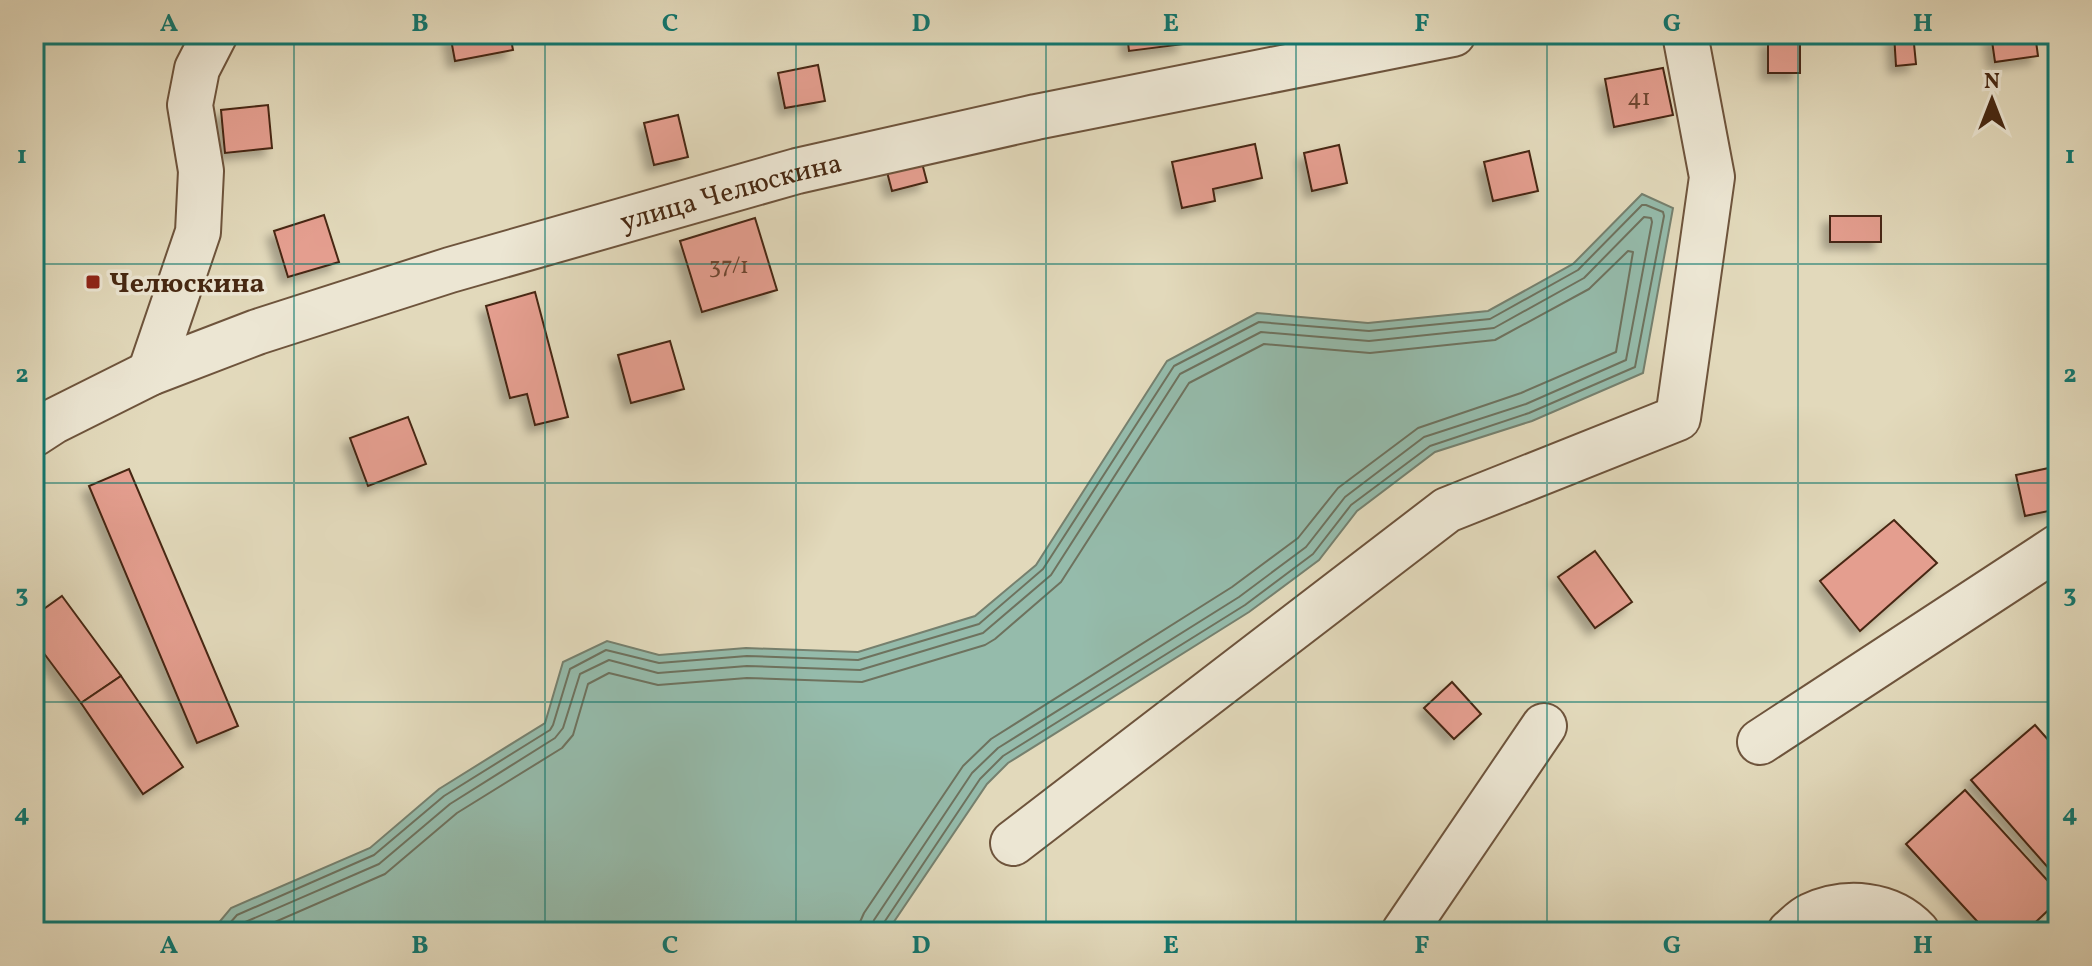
<svg xmlns="http://www.w3.org/2000/svg" width="2092" height="966" font-family="Vollkorn,serif">
<style>
.water{fill:#95bbab;stroke:#76806e;stroke-width:2}
.lines{fill:none;stroke-linecap:round;stroke-linejoin:round}
.shore{stroke:#6e725e;stroke-width:2}
.building{fill:#e49e8f;stroke:#472812;stroke-width:2;filter:url(#shadow)}
.minor-casing{stroke:#6e543c;stroke-width:48}
.minor{stroke:#ece6d3;stroke-width:44}
.grid{fill:none;stroke:#0f766e;stroke-width:2;stroke-opacity:0.55}
.poi-dot{fill:#8f2418;stroke:#ece6d3;stroke-width:3}
.labels{text-anchor:middle;stroke-width:7;stroke-linejoin:round;paint-order:stroke}
.number-label{font-size:24px;fill:#6e4631}
.street-label{font-size:28px;fill:#472812;stroke:#ece6d3}
.poi-label{font-size:28px;font-weight:bold;fill:#472812;stroke:#ece6d3;text-anchor:start}
.neatline{fill:none;stroke:#0f766e;stroke-width:3}
.grid-label{font-size:26px;text-anchor:middle;font-weight:bold;fill:#0f766e}
</style>
<defs>
<filter id="shadow"><feDropShadow dx="-7" dy="7" stdDeviation="4" flood-color="#0004"/></filter>
</defs>
<rect width="100%" height="100%" fill="#e2d9bb"/>
<filter id="stains"><feTurbulence type="fractalNoise" baseFrequency=".0025" numOctaves="4"/><feColorMatrix values="0 0 0 0 .2 0 0 0 0 .09 0 0 0 0 .02 0 0 0 .5 -.17"/></filter>
<radialGradient id="worn" r=".72"><stop offset=".6" stop-color="#630" stop-opacity="0"/><stop offset="1" stop-color="#630" stop-opacity=".3"/></radialGradient>
<polygon class="water" points="1642,194 1673,208 1643,373 1532,421 1435,452 1357,511 1319,560 1249,612 1008,763 987,784 887,932 211,932 231,908 370,848 439,789 545,723 563,662 607,641 659,655 746,648 858,652 975,616 1036,565 1167,361 1257,313 1368,323 1488,311 1573,264"/>
<g class="lines">
<g class="shore">
<polyline points="222,932 237,915 374,855 444,796 550,730 553,725 570,669 606,650 659,663 747,656 858,660 979,624 1043,569 1174,366 1259,322 1369,331 1490,319 1578,270 1642,205 1646,205 1663,212 1664,216 1635,367 1529,413 1430,446 1351,505 1313,554 1245,605 1003,756 980,779 883,924 881,932"/>
<polyline points="235,932 243,923 379,864 450,804 555,738 563,728 580,674 609,660 658,673 747,666 860,670 983,633 1051,575 1180,374 1261,332 1369,341 1494,328 1584,278 1644,217 1651,218 1652,222 1626,360 1526,404 1424,437 1345,497 1306,547 1239,597 998,748 972,773 874,920 871,932"/>
<polyline points="252,932 385,874 457,813 562,748 573,735 588,684 609,673 658,685 747,678 862,682 985,645 995,639 1061,582 1189,383 1264,344 1370,353 1495,340 1589,289 1628,251 1633,252 1616,352 1521,393 1418,428 1338,488 1298,538 1232,587 991,739 963,766 864,913 860,922 859,932"/>
</g>
</g>
<g class="building">
<polygon points="450,34 510,34 513,50 455,61"/>
<polygon points="1127,34 1183,34 1184,44 1129,51"/>
<polygon points="1894,34 1913,34 1916,64 1896,66"/>
<polygon points="1991,34 2035,34 2038,56 1995,62"/>
<rect x="1768" y="39" width="32" height="34"/>
<polygon points="818,65 825,101 785,108 778,73"/>
<polygon points="1663,68 1673,115 1614,127 1605,79"/>
<polygon points="268,105 272,148 225,153 221,110"/>
<polygon points="678,115 688,157 654,165 644,123"/>
<polygon points="1255,144 1262,178 1213,189 1215,201 1182,208 1172,162"/>
<polygon points="1339,145 1347,183 1312,191 1304,153"/>
<polygon points="1529,151 1538,191 1493,201 1484,162"/>
<polygon points="922,163 927,182 892,191 887,172"/>
<polygon points="324,215 339,262 288,277 274,231"/>
<rect x="1830" y="216" width="51" height="26"/>
<polygon points="755,218 777,290 702,312 680,241"/>
<polygon points="535,292 568,417 535,425 527,394 510,398 486,306"/>
<polygon points="670,341 684,389 631,403 618,355"/>
<polygon points="408,417 426,464 368,486 350,438"/>
<polygon points="2058,466 2058,509 2025,516 2016,475"/>
<polygon points="129,469 238,726 197,743 89,486"/>
<polygon points="1894,520 1937,563 1860,631 1820,581"/>
<polygon points="1595,551 1632,602 1595,628 1558,577"/>
<polygon points="62,596 121,676 81,703 34,640 34,616"/>
<polygon points="121,676 183,767 143,794 81,703"/>
<polygon points="1452,682 1481,714 1454,739 1424,708"/>
<polygon points="2035,725 2058,751 2058,879 1971,780"/>
<polygon points="1965,790 2058,892 2058,901 2025,932 1987,932 1906,844"/>
</g>
<g class="lines">
<g class="minor-casing">
<g id="minor">
<polyline points="150,373 198,232 201,171 190,105 197,69 215,34"/>
<path id="s1" d="M34,434L54,421L150,373L257,332L450,270L797,171L1036,117L1453,34"/>
<polyline points="1760,742 2058,547"/>
<polyline points="1013,843 1447,510 1678,418 1712,177 1685,34"/>
<polyline points="1404,932 1544,726"/>
<path d="M1790,932C1796,927 1803,919 1810,916C1846,899 1890,903 1917,932"/>
</g>
</g>
<use href="#minor" class="minor"/>
</g>
<path class="grid" d="M294,34V932M545,34V932M796,34V932M1046,34V932M1296,34V932M1547,34V932M1798,34V932M34,264H2058M34,483H2058M34,702H2058"/>
<rect class="poi-dot" x="85" y="274" width="16" height="16" rx="4"/>
<g class="labels">
<g class="number-label">
<text x="1639" y="105">41</text>
<text x="729" y="273">37/1</text>
</g>
<g class="street-label">
<text dy="10" stroke="none"><textPath href="#s1" startOffset="740">улица Челюскина</textPath></text>
</g>
<g class="poi-label">
<text x="109" y="292">Челюскина</text>
</g>
</g>
<rect width="2092" height="966" fill="none" stroke="#e2d9bb" stroke-width="88"/>
<g transform="translate(1992 100)" stroke="#ece6d3" stroke-width="6" paint-order="stroke">
<path d="M0-6L14 30L0 20L-14 30Z" fill="#472812"/>
<text y="-12" font-size="22" font-weight="bold" text-anchor="middle" fill="#472812">N</text>
</g>
<rect x="44" y="44" width="2004" height="878" class="neatline"/>
<g class="grid-label">
<text x="169" y="31">A</text>
<text x="420" y="31">B</text>
<text x="670" y="31">C</text>
<text x="921" y="31">D</text>
<text x="1171" y="31">E</text>
<text x="1422" y="31">F</text>
<text x="1672" y="31">G</text>
<text x="1923" y="31">H</text>
<text x="22" y="163">1</text>
<text x="2070" y="163">1</text>
<text x="22" y="382">2</text>
<text x="2070" y="382">2</text>
<text x="22" y="602">3</text>
<text x="2070" y="602">3</text>
<text x="22" y="821">4</text>
<text x="2070" y="821">4</text>
<text x="169" y="953">A</text>
<text x="420" y="953">B</text>
<text x="670" y="953">C</text>
<text x="921" y="953">D</text>
<text x="1171" y="953">E</text>
<text x="1422" y="953">F</text>
<text x="1672" y="953">G</text>
<text x="1923" y="953">H</text>
</g>
<rect width="100%" height="100%" filter="url(#stains)"/>
<rect width="100%" height="100%" fill="url(#worn)"/>
</svg>
